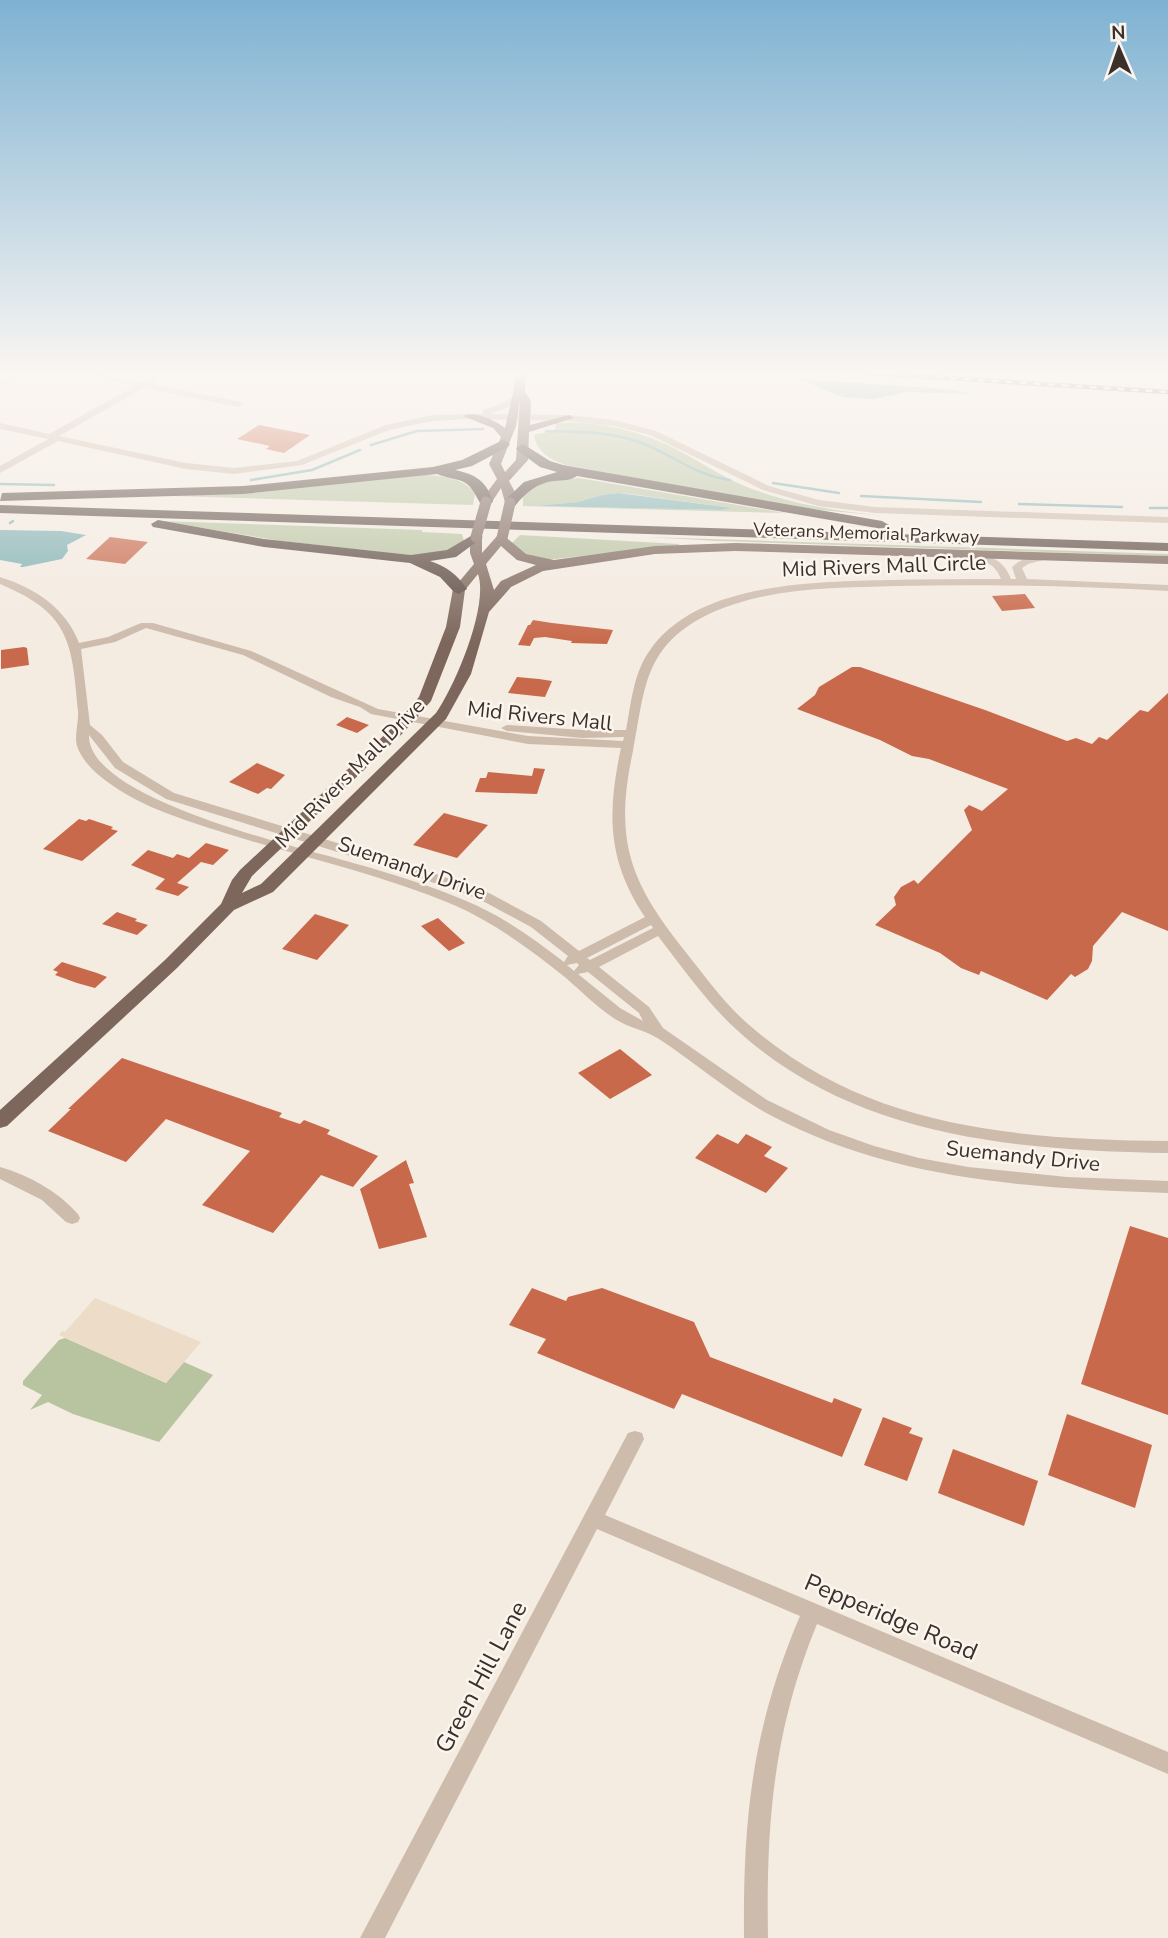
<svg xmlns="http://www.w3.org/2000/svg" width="1168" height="1938" font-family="'Nunito Sans',sans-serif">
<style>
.green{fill:#b8c4a0;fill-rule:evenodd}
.plaza{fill:#ecdcc8}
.water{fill:#7fb0b2}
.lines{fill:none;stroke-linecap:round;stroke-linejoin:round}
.stream{stroke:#7fb0b2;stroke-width:2.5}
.building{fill:#c8694b}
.minor{fill:#cdbbac;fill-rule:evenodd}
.major{fill:#7d675c;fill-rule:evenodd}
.highway{fill:#5c4a42;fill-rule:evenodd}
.rail-casing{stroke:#3b302b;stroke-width:4.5}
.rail{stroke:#fbf5ee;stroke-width:2.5;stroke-dasharray:7;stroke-linecap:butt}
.major-bridge{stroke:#7d675c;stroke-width:11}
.labels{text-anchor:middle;stroke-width:5;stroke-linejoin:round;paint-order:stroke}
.far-street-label{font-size:18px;fill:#3b302b;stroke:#fbf5ee}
.street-label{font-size:21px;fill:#3b302b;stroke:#fbf5ee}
.near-street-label{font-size:24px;fill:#3b302b;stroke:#fbf5ee}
</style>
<rect width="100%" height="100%" fill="#f4ebe1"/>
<g class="green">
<path d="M556,423C596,420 640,431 676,449C699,461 722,477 747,487C791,504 837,511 884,516L789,507L566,465C550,460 537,452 534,435L555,430Z"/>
<path d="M424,475C442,475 463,478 475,493L473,505L174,496Z"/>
<path d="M579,478L785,513L523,506V496C538,481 558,479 579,478ZM620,493L631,494L731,508L722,510L536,506L578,502L602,495Z"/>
<polygon points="160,521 422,530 422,532 462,534 464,541 446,552 418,556 281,541"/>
<path d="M520,535L679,544V545L546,560C532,557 520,555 512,543Z"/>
<polygon points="647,537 1168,554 1168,556 718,541"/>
<polygon points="65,1338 166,1383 184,1362 213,1375 159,1442 73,1414 48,1402 30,1410 42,1395 23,1385 23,1381 59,1340"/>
</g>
<polygon class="plaza" points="95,1298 201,1342 166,1383 59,1335 62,1331 65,1332"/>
<g class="water">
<polygon points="799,379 945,389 972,394 908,392 873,399 843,397"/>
<polygon points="619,493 732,508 722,510 535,506 578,502 602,495"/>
<polygon points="0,530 61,531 86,535 67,545 68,551 62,559 23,567 20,567 22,564 0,560"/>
</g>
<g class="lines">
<g class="stream">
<path d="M546,431C579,432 613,431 644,444C674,456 697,476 730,480"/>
<polyline points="371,445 417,431 483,429"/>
<polyline points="251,480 312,470 360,450"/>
<polyline points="773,483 839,493"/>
<polyline points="0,484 54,485"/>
<polyline points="861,496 981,502"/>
<polyline points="1019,504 1122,507"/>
<polyline points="1150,508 1168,508"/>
<polyline points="10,523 13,521"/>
</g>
</g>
<g class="building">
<polygon points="259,425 310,435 284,453 266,449 270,446 237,439"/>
<polygon points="110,537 148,542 125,564 86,559"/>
<polygon points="1025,594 1035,608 1002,611 992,596"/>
<polygon points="533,620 552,623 613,630 607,644 571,643 572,641 545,637 534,638 530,646 518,645 528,625 530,625"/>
<polygon points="24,647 27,648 29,665 1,669 1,650"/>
<polygon points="852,667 860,667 985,710 1067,741 1076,738 1092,744 1099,737 1107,740 1140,710 1148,712 1168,693 1168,931 1122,912 1093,946 1092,961 1088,969 1075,977 1071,974 1047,1000 981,971 979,975 961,968 940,953 875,925 896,905 894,897 901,887 914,880 918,884 972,830 964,810 969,805 982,811 1008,789 929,759 912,756 880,740 797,709 815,695 819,687"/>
<polygon points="517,677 539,679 552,681 545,697 508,693"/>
<polygon points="347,717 369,725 357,733 336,725"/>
<polygon points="257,763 285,775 271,789 267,788 258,794 229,782"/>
<polygon points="534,768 545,769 537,794 475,792 480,778 486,778 488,772 532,776"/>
<polygon points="444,813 488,825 457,858 413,845"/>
<polygon points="79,819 86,821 89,819 113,827 111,829 118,831 82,861 43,849"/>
<polygon points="206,843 229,850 213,865 201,862 177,883 189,887 178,896 155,889 165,879 131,865 148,850 173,858 177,854 189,858"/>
<polygon points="117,912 137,919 135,921 148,925 137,935 102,924"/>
<polygon points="315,914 349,925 317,960 282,949"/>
<polygon points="438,918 465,943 449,951 421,926"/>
<polygon points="62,962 97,973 107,977 95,988 77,983 55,975 58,972 53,970"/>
<polygon points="620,1049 652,1075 610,1099 578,1073"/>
<polygon points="122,1058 282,1113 279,1117 300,1124 304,1120 330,1130 327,1134 378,1156 353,1187 321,1175 273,1233 202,1205 250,1151 166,1119 126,1162 48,1131 71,1109 68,1109"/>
<polygon points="717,1134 738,1144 746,1134 772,1147 764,1156 788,1168 766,1193 695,1158"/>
<polygon points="406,1160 414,1183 409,1184 427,1237 379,1249 360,1189"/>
<polygon points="1130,1226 1168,1238 1168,1415 1081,1384"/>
<polygon points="532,1288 566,1301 568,1297 602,1288 694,1322 710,1357 832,1403 834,1398 862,1409 842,1457 682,1394 674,1409 537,1353 546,1339 509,1325"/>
<polygon points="1067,1414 1152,1445 1135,1508 1048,1475"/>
<polygon points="883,1417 912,1428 909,1433 923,1438 907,1481 864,1465"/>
<polygon points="953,1449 1038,1481 1024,1526 938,1493"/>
</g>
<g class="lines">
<g class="minor">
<polygon points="18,372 29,372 0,386 0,381"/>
<polygon points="75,372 92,372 142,382 160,372 170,372 151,384 241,402 242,404 238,407 144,388 59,436 186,463 234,468 297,461 386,425 433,415 483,414 483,410 501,404 515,395 519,398 507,408 489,414 569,415 614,420 656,431 769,486 819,500 875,507 1168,517 1168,523 875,513 818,506 763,490 650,435 614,426 569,421 468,419 433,421 389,430 302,465 234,474 186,469 58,441 0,473 0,466 48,439 0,429 0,423 49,434 135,386"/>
<path d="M965,551C986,555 1003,557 1011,579H1016L1012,567C1021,558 1034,556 1047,553L1052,556L1051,558L1028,564L1022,568L1027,579L1168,585V591C1077,586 987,584 896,586C832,588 764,587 705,616C643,648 645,690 633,751C613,843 631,884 688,955C707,979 725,1004 748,1024C867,1129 1016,1139 1168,1141V1153C1016,1150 855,1138 737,1030C707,1003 683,968 658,936L599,967L649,1007L663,1028L767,1100L829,1130L874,1146L919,1158L968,1167L1067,1177L1168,1181V1193C1031,1188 894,1181 770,1115C731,1094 697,1064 659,1039C645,1030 629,1028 615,1019C597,1007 582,992 566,978C531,950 495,923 454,905C380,874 301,857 225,833C185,820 143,808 109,783C96,774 82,761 77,746C74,735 79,722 78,711C72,640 69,613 0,584V577C35,588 66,608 79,643L108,637L141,623H153L251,651L378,709L528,736L623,741L624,737L582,738L507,731L501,728L507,725L582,730H626C631,704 633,676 648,653C694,582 813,582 889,580C926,579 963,579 1001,579C994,560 979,560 961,556L960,554ZM146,628L243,655L331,697L360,707L371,714L528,744L621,748C607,813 607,860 645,917L579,951L541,921L489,893L419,868L174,793L123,762L102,735L90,725L81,649L115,642ZM89,735L115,768L166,799L409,874L479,899L531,927L568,956L564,962C533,938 501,915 464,900C428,885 390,873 353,863C301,847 87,800 89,735ZM651,925L653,928L590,960L587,958ZM577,963L579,965L574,971L567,965ZM588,972L639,1013L643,1021L620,1008L578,974Z"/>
<path d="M0,1167C30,1176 56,1190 78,1214L80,1218L78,1222L72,1224L66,1222L42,1200L0,1179Z"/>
<path d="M635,1431L642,1433L644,1439L605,1515L1168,1752V1774L817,1624C773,1731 766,1824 768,1938H744C743,1817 752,1729 800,1616L597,1529L385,1938H360L628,1433Z"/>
</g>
<g class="major">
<path d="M516,372H526L525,392L531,401L530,425L569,415L574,418L529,432L528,460L509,481L516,494V503L506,506L501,488L490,505L486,506L480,502L497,479L489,464L501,437L493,428L463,416C472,410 496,420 505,428C509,410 515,389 516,372ZM520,400L516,460L505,472L501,464L516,426Z"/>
<path d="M476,533L482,537V553L498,535L502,534L526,554L554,560L655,546L735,543L1168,556V564L735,551L655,554L543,571L511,587L489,612L471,674L446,719L273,892L234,910L177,968L7,1126L0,1128V1110L165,960L221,904L232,880L240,870L394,726L419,697L446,627L453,589L474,564L470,553V537ZM501,546L517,560L536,565L501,581L494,590L486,564ZM478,574C489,606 455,686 436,713L261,884L242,893L252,876L404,732L431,701L460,627L465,590Z"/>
</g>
<g class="highway">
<path d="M503,440L510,444L508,447L472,466L455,470C475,474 487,481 493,502L486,506L481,505C466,475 465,484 437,474L243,494L0,501L2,493L243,486L433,467L462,460Z"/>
<path d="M523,444L550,461L563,465L882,521L889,525L882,529L577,476C570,481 563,480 554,481C537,483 525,493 515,506H505V500L524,482L557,472L540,467L518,451L516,448Z"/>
<polygon points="0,505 1168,543 1168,551 0,513"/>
<path d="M158,520L264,539L411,555L447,550L476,533L483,537L456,557L430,561C447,567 457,574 467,589L459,594L454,592L440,577L410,563L264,547L153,527L151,524Z"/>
</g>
<g class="rail-casing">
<polyline id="rail" points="852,372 1168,392"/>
</g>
<use href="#rail" class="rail"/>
<g class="major-bridge">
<polyline points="476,537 486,502"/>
<polyline points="502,538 510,503"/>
</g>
</g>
<linearGradient id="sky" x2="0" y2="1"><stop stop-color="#7eb2d2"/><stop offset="0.58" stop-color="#faf6f2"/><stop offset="1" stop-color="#faf6f2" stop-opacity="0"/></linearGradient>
<rect width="1168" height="643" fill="url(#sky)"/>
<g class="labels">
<g class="far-street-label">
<text transform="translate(866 533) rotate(2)" y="6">Veterans Memorial Parkway</text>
</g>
<g class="street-label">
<text transform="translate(884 566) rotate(-2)" y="7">Mid Rivers Mall Circle</text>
<text transform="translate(540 716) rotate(6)" y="7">Mid Rivers Mall</text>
<text transform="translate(350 773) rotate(-45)" y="7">Mid Rivers Mall Drive</text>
<text transform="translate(412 868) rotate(19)" y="7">Suemandy Drive</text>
<text transform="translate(1023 1156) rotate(6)" y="7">Suemandy Drive</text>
</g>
<g class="near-street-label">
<text transform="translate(891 1617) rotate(23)" y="8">Pepperidge Road</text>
<text transform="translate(481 1677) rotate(-62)" y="8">Green Hill Lane</text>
</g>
</g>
<g transform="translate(1119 49) rotate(358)" stroke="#fbf5ee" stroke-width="5" paint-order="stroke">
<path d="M0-5L12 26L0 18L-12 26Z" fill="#3b302b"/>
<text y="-10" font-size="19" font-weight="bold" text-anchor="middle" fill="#3b302b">N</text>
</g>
</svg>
